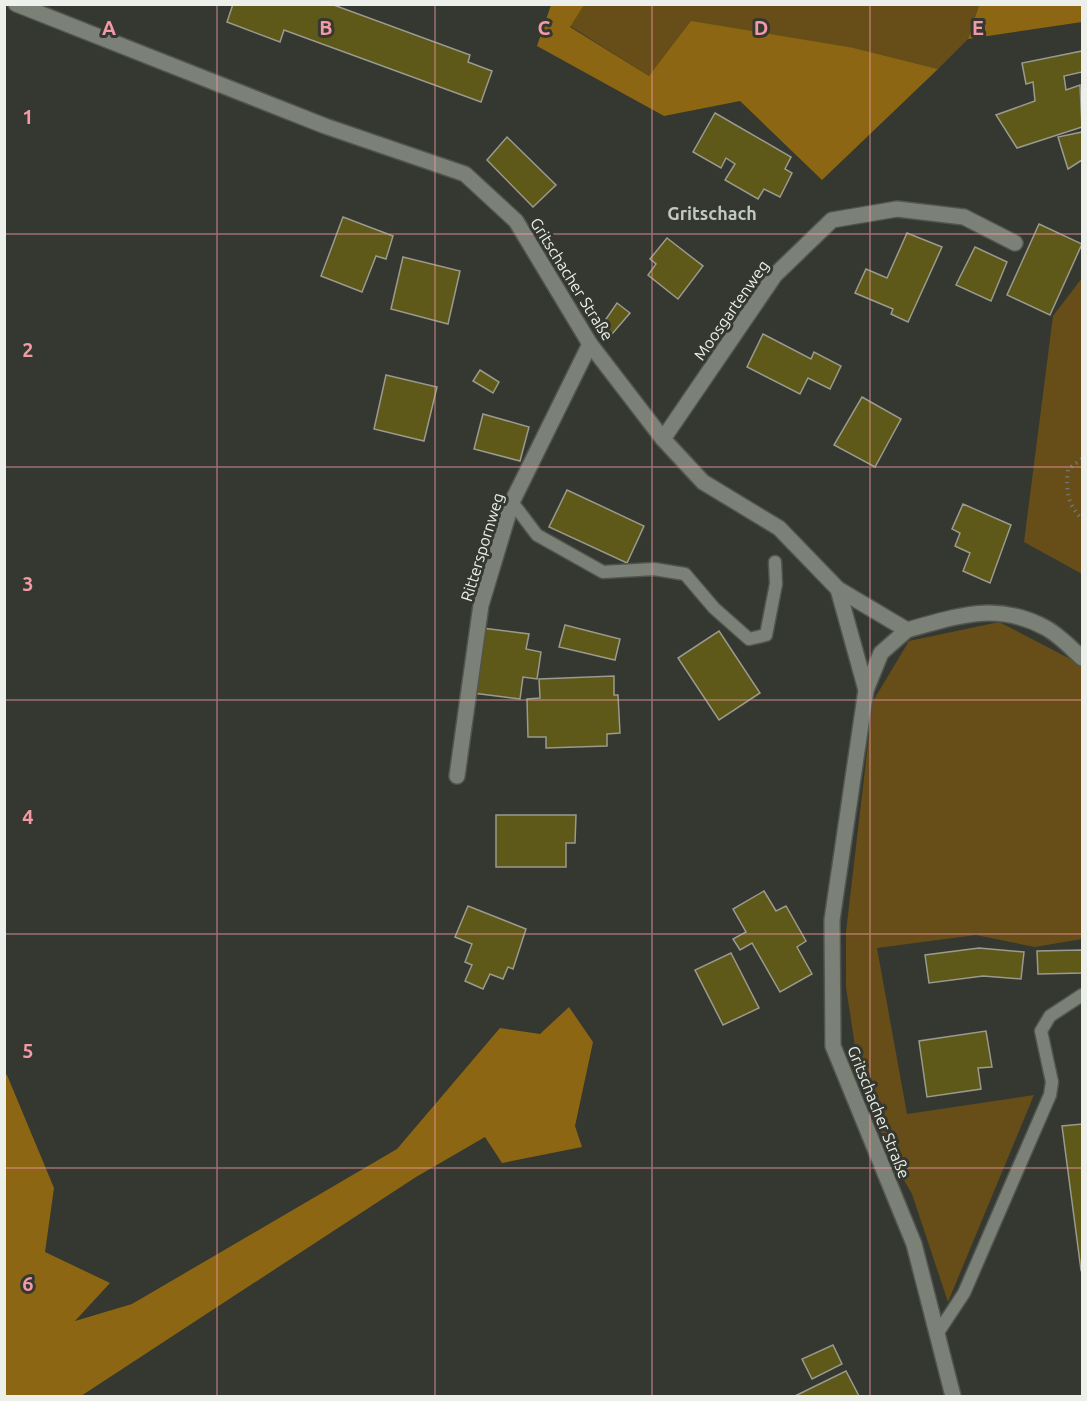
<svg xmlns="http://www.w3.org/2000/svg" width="1087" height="1401" font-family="Ubuntu,sans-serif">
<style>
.green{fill:#674d18}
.forest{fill:#8c6613}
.building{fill:#5e5819;stroke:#9a9a8f;stroke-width:1.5}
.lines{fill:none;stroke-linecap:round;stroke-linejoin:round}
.service-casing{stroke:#52554f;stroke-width:15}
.minor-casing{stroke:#52554f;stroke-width:18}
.path{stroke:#72756e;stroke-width:4;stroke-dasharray:1.5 4.5;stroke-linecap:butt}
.service{stroke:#7c8178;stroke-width:12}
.minor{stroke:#7c8178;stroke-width:15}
.grid{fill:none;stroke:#f49aa6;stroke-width:1.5;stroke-opacity:0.55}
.labels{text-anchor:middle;stroke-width:6;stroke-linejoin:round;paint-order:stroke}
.street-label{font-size:16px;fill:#edefea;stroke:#343830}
.neighbourhood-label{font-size:18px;font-weight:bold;fill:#c4c9bf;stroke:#343830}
.grid-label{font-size:20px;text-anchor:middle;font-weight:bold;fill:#f49aa6;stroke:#343830;stroke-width:6;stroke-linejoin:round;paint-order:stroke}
</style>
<rect width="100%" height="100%" fill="#343830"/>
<g class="green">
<polygon points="584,5 979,5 968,39 938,69 854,48 649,76 570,26"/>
<polygon points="1082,278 1082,574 1024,542 1053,316"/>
<polygon points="999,622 1082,665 1082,939 1035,947 976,935 877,948 907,1114 1034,1095 948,1302 912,1194 887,1151 856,1053 846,987 846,932 873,701 909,641"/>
</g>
<g class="forest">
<polygon points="551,5 584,5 570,27 649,76 691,21 854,48 938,69 822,180 740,101 664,116 537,46"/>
<polygon points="979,5 1082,5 1082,22 968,39"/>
<polygon points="569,1007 593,1042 575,1126 582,1147 502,1163 485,1137 416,1177 81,1396 5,1396 5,1074 7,1075 54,1188 45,1252 110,1283 75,1321 132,1304 397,1149 500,1028 540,1034"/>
</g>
<g class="building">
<polygon points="233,4 331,4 470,55 468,62 492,71 481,102 284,30 280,42 227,22"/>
<polygon points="1082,51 1082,72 1064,76 1066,90 1080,85 1082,127 1017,148 996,115 1035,101 1033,82 1026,84 1022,63"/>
<polygon points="715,113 791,157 785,169 792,173 780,197 764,189 758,199 725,180 735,164 726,158 721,168 693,152"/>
<polygon points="1082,132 1082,160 1068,169 1058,137"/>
<polygon points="507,137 556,185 533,207 487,160"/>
<polygon points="343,217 393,236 386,259 376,256 362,292 321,276"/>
<polygon points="1039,224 1082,244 1050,315 1007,295"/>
<polygon points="907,233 942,247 908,322 891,314 893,309 855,293 866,269 887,278"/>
<polygon points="667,238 703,266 678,299 648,275 656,264 650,259"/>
<polygon points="975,247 1007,262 991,301 956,285"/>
<polygon points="403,257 460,271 448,324 391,309"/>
<polygon points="617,303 630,313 612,334 602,325"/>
<polygon points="763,334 811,359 814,352 841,366 830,389 808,378 800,394 747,367"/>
<polygon points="480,370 499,382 493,393 473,381"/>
<polygon points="386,375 437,387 424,441 374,429"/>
<polygon points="862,397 901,419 875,467 834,445"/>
<polygon points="483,414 529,427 520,461 474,449"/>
<polygon points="567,490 644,526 627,563 549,527"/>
<polygon points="963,504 1011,525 990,583 963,571 970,553 955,546 960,533 952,529"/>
<polygon points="565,625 620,639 615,660 559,647"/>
<polygon points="482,628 529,634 526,649 541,652 537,679 523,677 520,699 473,693"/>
<polygon points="719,631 760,693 719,720 678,658"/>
<polygon points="614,676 614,695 618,695 620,733 607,734 607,746 546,748 546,737 528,737 527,699 540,698 539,679"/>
<polygon points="496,815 576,815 575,843 566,843 566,867 496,867"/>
<polygon points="764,891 776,911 786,906 806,941 797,947 812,974 780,992 752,943 740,950 733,939 746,932 733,909"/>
<polygon points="468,906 526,929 513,969 508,967 503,979 490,974 483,989 465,981 472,965 465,962 472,944 455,937"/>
<polygon points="979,948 1024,952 1021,979 983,976 929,983 925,955"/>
<polygon points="1082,950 1082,973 1038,974 1037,951"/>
<polygon points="731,953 759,1008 723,1025 695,970"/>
<polygon points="986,1031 992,1067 978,1068 981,1089 927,1097 919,1041"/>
<polygon points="1082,1124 1082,1269 1081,1270 1062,1126"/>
<polygon points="833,1345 842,1364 812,1379 802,1359"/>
<polygon points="846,1371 859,1396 795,1396"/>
</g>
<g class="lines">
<g class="service-casing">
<g id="service">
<polyline points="512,502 537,535 603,572 654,569 685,574 714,608 749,639 766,635 776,584 775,562"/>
<polyline points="937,1334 964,1293 1050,1095 1052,1082 1041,1031 1050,1016 1082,995"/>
</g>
</g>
<g class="minor-casing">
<g id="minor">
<polyline points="16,4 325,126 465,174 516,221 590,344 663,439 703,482 779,528 838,589 866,690 832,920 833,1046 914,1244 953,1396"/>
<polyline points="663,439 775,275 832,220 897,209 964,217 1015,243"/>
<path d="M838,589L907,630C958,616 996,601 1046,628C1059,635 1071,648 1082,658"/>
<polyline points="866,690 881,653 907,630"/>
<polyline points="457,776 481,605 512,502 590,344"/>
</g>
</g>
<path class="path" d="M1082,459L1068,469C1066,490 1067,504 1082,519"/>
<use href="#service" class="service"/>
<use href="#minor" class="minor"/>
</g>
<path class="grid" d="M217,4V1396M435,4V1396M652,4V1396M870,4V1396M4,234H1082M4,467H1082M4,700H1082M4,934H1082M4,1168H1082"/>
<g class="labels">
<g class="street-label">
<text transform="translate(572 279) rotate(58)" y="6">Gritschacher Straße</text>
<text transform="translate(731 310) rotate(-55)" y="6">Moosgartenweg</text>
<text transform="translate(482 547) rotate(-73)" y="6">Ritterspornweg</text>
<text transform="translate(879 1112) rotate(68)" y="6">Gritschacher Straße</text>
</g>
<g class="neighbourhood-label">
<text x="712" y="220">Gritschach</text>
</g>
</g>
<g class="grid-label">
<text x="109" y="35">A</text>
<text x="326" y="35">B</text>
<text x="544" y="35">C</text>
<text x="761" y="35">D</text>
<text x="978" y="35">E</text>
<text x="28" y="124">1</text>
<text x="28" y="357">2</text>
<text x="28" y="591">3</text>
<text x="28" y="824">4</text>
<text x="28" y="1058">5</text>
<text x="28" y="1291">6</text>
</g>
<rect width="1087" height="1401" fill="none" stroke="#edefea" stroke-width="12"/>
</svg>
